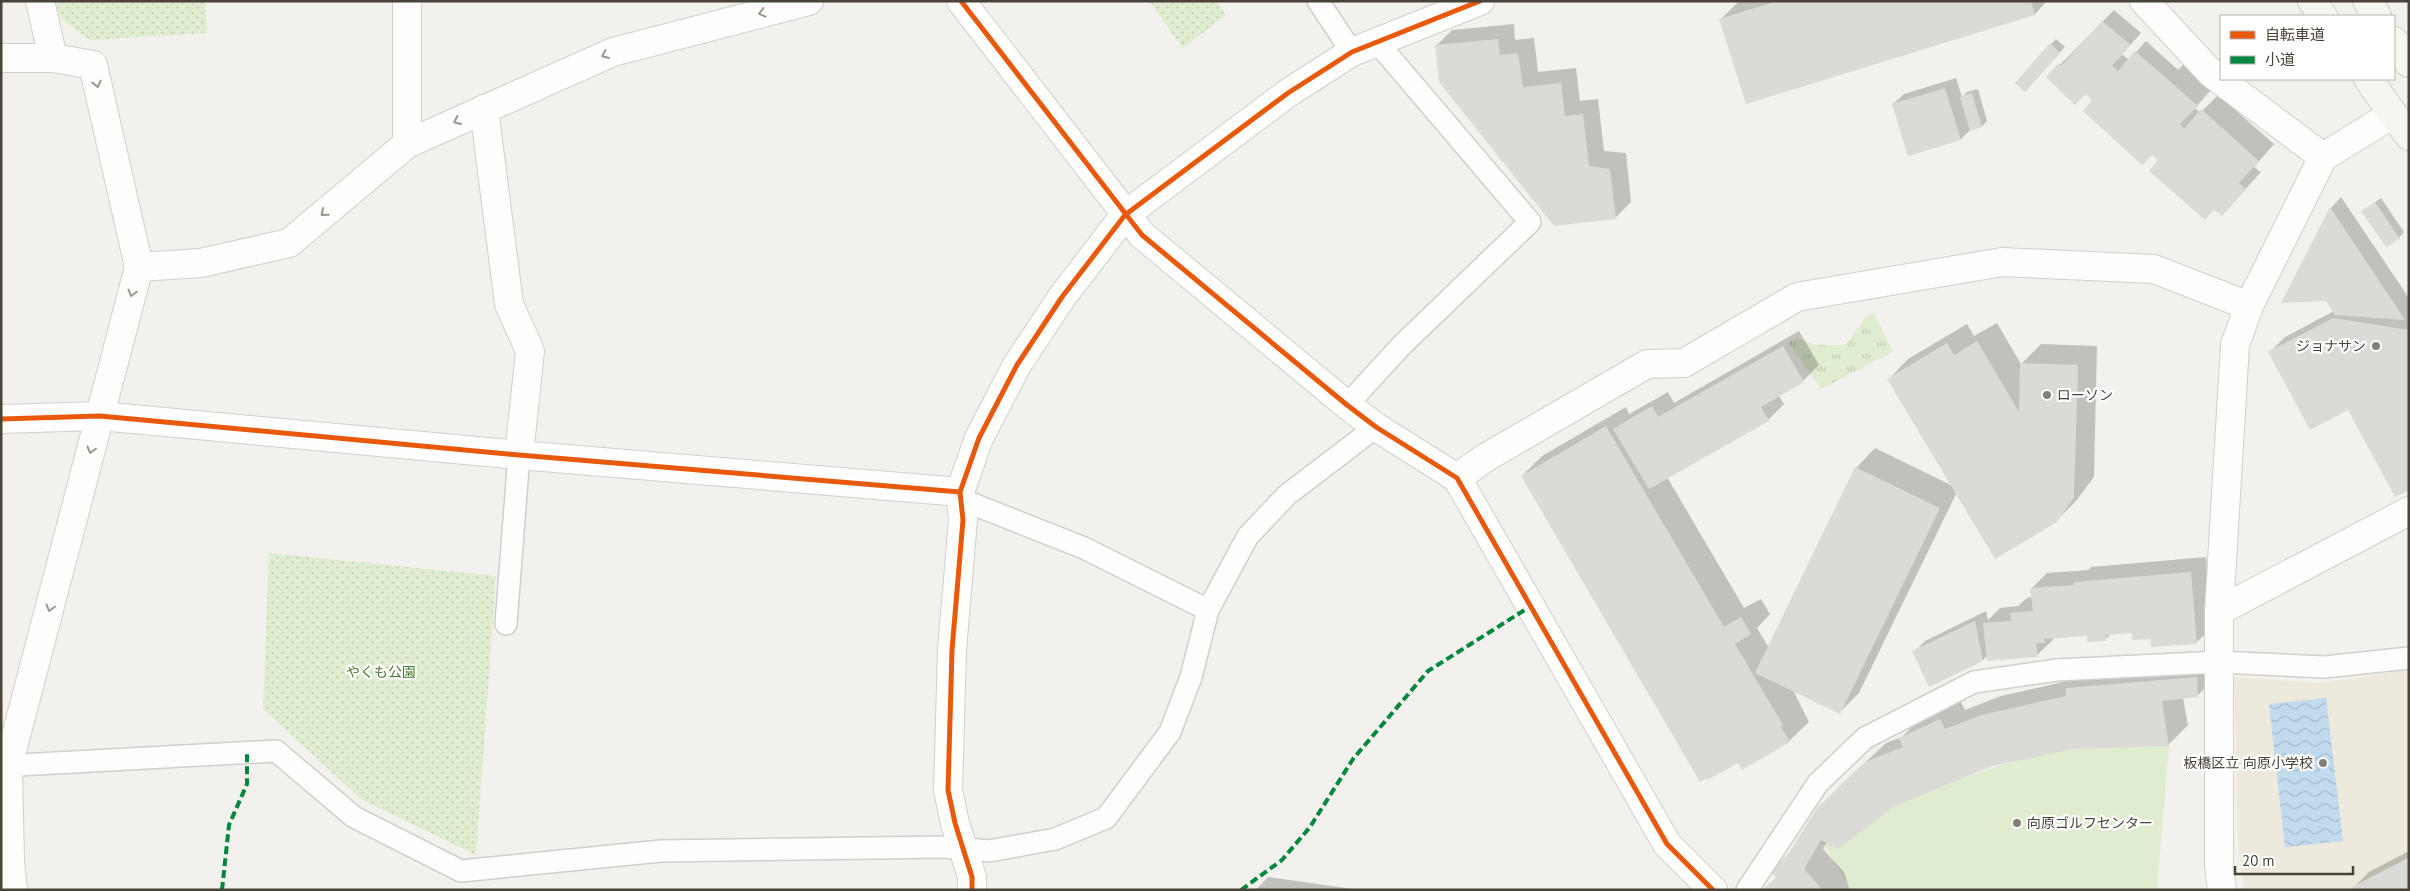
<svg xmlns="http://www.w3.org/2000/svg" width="2410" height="891" font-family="'PT Sans','Noto Sans JP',sans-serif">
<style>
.education{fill:#ede9dd}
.grass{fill:url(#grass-tufts)}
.park{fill:url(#park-dots)}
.pitch{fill:#dfeccf}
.water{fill:url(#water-waves)}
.shadow{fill:#0003}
.building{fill:#dcdad6}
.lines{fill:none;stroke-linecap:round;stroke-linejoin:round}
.lane-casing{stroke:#d1cfcb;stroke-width:24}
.street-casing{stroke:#d1cfcb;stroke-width:30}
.secondary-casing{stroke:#d2cec4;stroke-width:30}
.lane{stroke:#fdfdfc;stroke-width:21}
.street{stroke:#fdfdfc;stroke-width:28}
.secondary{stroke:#f7f5f0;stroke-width:28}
.quiet{stroke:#00873e;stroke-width:4;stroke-dasharray:8 4;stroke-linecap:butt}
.cycleway-casing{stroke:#fff;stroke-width:8}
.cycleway{stroke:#e8590c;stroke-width:5}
.oneway{stroke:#9a9791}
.poi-dot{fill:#848078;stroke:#fff;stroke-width:2}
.labels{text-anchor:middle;stroke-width:4.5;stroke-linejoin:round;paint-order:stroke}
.poi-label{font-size:14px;fill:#494339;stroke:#fff;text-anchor:end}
.park-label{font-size:14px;fill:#47792e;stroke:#fff}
</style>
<defs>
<pattern id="grass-tufts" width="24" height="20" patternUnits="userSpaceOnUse" patternTransform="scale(1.25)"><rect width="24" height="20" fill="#dfeccf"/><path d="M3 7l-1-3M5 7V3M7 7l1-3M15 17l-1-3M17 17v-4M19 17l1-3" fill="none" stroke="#c1ccb2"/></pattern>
<pattern id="park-dots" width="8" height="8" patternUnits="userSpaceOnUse" patternTransform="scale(1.25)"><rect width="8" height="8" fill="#dfeccf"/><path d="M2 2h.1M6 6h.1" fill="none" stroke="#c1ccb2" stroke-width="1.8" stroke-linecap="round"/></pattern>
<pattern id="water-waves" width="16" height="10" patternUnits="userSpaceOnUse" patternTransform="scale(1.25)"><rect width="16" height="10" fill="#c1daee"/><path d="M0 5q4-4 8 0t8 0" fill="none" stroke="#a7bccd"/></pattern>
</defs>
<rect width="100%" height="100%" fill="#f3f1ed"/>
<polygon class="education" points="2409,670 2409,890 2244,890 2238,842 2234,677 2320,683"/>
<polygon class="grass" points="1874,313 1893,352 1821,389 1788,342 1796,338 1817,345 1846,345 1866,317"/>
<g class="park">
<polygon points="56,1 205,1 207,33 90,40 60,18"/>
<polygon points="1149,1 1216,1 1226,15 1183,48"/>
<polygon points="269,553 496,576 476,855 361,799 263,709"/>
</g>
<path class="pitch" d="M2169,746L2157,890H1852L1821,840C1902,803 1985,761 2074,749C2105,745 2137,748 2169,746Z"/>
<polygon class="water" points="2326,698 2343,841 2285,847 2269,704"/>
<g class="shadow">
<polygon points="1739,1 2047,1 2035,14 1747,102 1721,19"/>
<polygon points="2114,10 2141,33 2122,54 2129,60 2146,41 2178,70 2183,65 2212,89 2195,108 2200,113 2218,95 2274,144 2254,167 2261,172 2222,215 2086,93 2048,77"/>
<polygon points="1514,24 1515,40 1534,38 1538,72 1576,68 1580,101 1598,99 1604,151 1626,153 1631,202 1615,218 1436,46 1452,30"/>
<polygon points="2056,39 2065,47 2030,85 2051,44"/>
<polygon points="1956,78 1962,97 1967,92 1978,89 1987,121 1982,126 1970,130 1961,139 1893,104 1904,94"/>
<polygon points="2341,197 2409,298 2409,488 2349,408 2270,352 2285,337 2334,311 2326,299 2283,302 2331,208"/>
<polygon points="2381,198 2404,232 2399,238 2363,211"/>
<polygon points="1997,323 2021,364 2041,344 2097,346 2094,477 2076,501 2056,521 1957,492 1859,693 1840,712 1793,690 1809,722 1789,741 1522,476 1542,456 1626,407 1629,414 1668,392 1674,403 1799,331 1819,365 1803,381 1779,396 1784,404 1768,420 1667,477 1744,608 1761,599 1770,614 1757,628 1769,648 1856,468 1875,448 1953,486 1889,379 1908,359 1967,324 1974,336"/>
<polygon points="2206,557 2212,627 2196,643 2152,637 2133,632 2111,634 2105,639 2088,634 2053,637 2053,640 2037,655 1987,656 1983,660 1914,652 1925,641 1986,611 1988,620 2000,608 2018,606 2027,598 2032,597 2032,588 2047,573 2088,570 2091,567"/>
<polygon points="2216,658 2217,676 2197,696 2183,698 2188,725 2168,745 2074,748 1992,765 1894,805 1827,841 1823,849 1844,872 1850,890 1765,890 1778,877 1838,788 1886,743 1902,737 1920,718 1960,700 1965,710 2001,696 2076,679"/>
<polygon points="2409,851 2409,890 2353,888 2369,872"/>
<polygon points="1268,877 1360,890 1256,890"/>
</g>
<g class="building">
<polygon points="1777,1 2031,1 2035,15 1746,104 1719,19"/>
<polygon points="2102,21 2131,45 2112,66 2118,71 2135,51 2198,106 2180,124 2184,129 2201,109 2259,161 2239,183 2246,189 2222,216 2214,210 2205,220 2149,171 2158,160 2152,155 2142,165 2083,111 2092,100 2086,94 2075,105 2046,77 2059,63 2061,66"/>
<polygon points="1498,39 1500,55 1518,53 1523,87 1561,83 1565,116 1583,114 1589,166 1610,169 1616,219 1554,226 1439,82 1435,45"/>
<polygon points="2050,43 2060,53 2025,92 2015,83"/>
<polygon points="1945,88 1961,140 1908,156 1892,104"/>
<polygon points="1972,93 1982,127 1970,131 1960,97"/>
<polygon points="2375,202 2400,239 2386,247 2361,211"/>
<polygon points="2330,207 2405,320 2335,315 2326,301 2281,303"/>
<polygon points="2333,318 2409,330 2409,490 2395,497 2348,410 2310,430 2268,352"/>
<polygon points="1977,341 2019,412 2020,363 2078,365 2074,497 2057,522 1995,559 1887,379 1947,343 1954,355"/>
<polygon points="1783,346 1804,382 1761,407 1769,421 1649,489 1613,429 1652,406 1658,417"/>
<polygon points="1606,426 1724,627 1741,617 1751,634 1735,644 1783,725 1781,727 1790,742 1742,770 1738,763 1707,780 1706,778 1700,782 1521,476"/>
<polygon points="1855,467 1940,508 1840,714 1755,673"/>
<polygon points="2191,572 2197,644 2151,647 2151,639 2132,640 2132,633 2105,635 2106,641 2087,642 2087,636 2044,639 2045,643 2036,643 2038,657 1987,661 1983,623 2011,621 2010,613 2033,611 2030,588 2074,585 2074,582"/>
<polygon points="1975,621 1983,661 1929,687 1912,651"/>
<polygon points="2197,677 2198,697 2162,701 2169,746 2074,749 1992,766 1895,806 1838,849 1821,840 1804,869 1823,890 1763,890 1776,877 1770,872 1789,853 1817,808 1865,762 1903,747 1899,738 1940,719 1945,729 1981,715 2066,696 2066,688"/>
<polygon points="2408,858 2409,890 2353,890 2352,887"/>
</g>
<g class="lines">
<g class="lane-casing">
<g id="lane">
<polyline points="1318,1 1352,52"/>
<polyline points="1347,405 1402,345 1530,222 1376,41"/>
<polyline points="960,499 1084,548 1208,610"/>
<polyline points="506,624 519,455"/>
<polyline points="1,766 276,751 354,817 461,871 661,851 945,847 989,851 1055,839 1106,818 1170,732 1191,677 1208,610 1248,536 1287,495 1376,427"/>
<polyline points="1747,890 1818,783 1865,738 1974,682 2057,670 2219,662 2325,667 2409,658"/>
</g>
</g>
<g class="street-casing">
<g id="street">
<polyline points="407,1 407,144"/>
<polyline points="961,1 1142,235 1347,405 1376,427 1457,478 1667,844 1713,890"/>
<polyline points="2144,1 2211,73 2323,157"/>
<polyline points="1,58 53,58"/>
<polyline points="484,109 509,304 530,351 519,455"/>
<polyline points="139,267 201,263 289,243 407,144 613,52 809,1"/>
<polyline points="1,419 100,416 519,455 960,492"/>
<polyline points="1457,478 1485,458 1647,364 1684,363 1797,297 2002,262 2154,269 2249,306"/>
<polyline points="2219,611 2409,511"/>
<polyline points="13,890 10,861 8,766 139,267 93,65 53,58 40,1"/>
<polyline points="972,890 972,877 955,823 948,790 952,650 963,520 960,492 979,438 1017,365 1062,297 1125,215 1288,93 1352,52 1480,1"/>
<polyline points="2222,890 2219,866 2219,611 2235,345 2249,306 2323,157 2393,114"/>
</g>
</g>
<g class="secondary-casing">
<g id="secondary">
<polyline points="2312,1 2323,16"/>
<polyline points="2367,1 2377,16"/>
<polyline points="2394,41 2409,63"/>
<polyline points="2368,79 2409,136"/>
</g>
</g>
<use href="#lane" class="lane"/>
<use href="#street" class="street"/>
<use href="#secondary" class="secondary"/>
<g class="quiet">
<polyline points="222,890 229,825 247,784 247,753"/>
<polyline points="1241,890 1282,860 1310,827 1353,759 1428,671 1531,606"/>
</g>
<g class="cycleway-casing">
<g id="cycleway">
<polyline points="961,1 1142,235 1347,405 1376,427 1457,478 1667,844 1713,890"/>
<polyline points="1,419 100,416 519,455 960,492"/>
<polyline points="972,890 972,877 955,823 948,790 952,650 963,520 960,492 979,438 1017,365 1062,297 1125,215 1288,93 1352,52 1480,1"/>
</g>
</g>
<use href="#cycleway" class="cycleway"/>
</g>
<defs><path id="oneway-chevron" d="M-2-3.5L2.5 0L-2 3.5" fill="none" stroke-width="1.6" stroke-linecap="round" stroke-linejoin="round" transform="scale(1.25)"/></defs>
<g class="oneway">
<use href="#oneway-chevron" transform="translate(762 13) rotate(166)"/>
<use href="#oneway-chevron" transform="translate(605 55) rotate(156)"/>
<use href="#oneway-chevron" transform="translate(97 84) rotate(77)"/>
<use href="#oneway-chevron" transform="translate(457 121) rotate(155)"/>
<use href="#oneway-chevron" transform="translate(324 213) rotate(140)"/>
<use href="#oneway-chevron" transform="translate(132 293) rotate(105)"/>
<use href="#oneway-chevron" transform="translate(91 450) rotate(105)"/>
<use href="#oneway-chevron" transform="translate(50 608) rotate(105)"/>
</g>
<g class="poi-dot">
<circle cx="2376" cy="346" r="5"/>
<circle cx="2047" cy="395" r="5"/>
<circle cx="2323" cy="763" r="5"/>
<circle cx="2017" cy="823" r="5"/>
</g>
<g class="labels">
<g class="poi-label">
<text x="2366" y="351">ジョナサン</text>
<text x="2057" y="400" text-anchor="start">ローソン</text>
<text x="2313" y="768">板橋区立 向原小学校</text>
<text x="2027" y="828" text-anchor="start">向原ゴルフセンター</text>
</g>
<g class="park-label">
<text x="381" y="677">やくも公園</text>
</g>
</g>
<rect width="2410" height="891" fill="none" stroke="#494339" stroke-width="5"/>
<rect x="2220" y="15" width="175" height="65" fill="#ffffff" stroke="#b6b4b0"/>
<rect x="2230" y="31" width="25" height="8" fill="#e8590c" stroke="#b6b4b0"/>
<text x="2265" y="40" font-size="15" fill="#494339">自転車道</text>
<rect x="2230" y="56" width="25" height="8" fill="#00873e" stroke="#b6b4b0"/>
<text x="2265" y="65" font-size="15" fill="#494339">小道</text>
<path d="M2235 866v8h118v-8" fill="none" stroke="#494339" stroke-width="2.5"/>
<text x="2242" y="866" font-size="15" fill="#494339" stroke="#ffffff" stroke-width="4" paint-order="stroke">20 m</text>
</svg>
